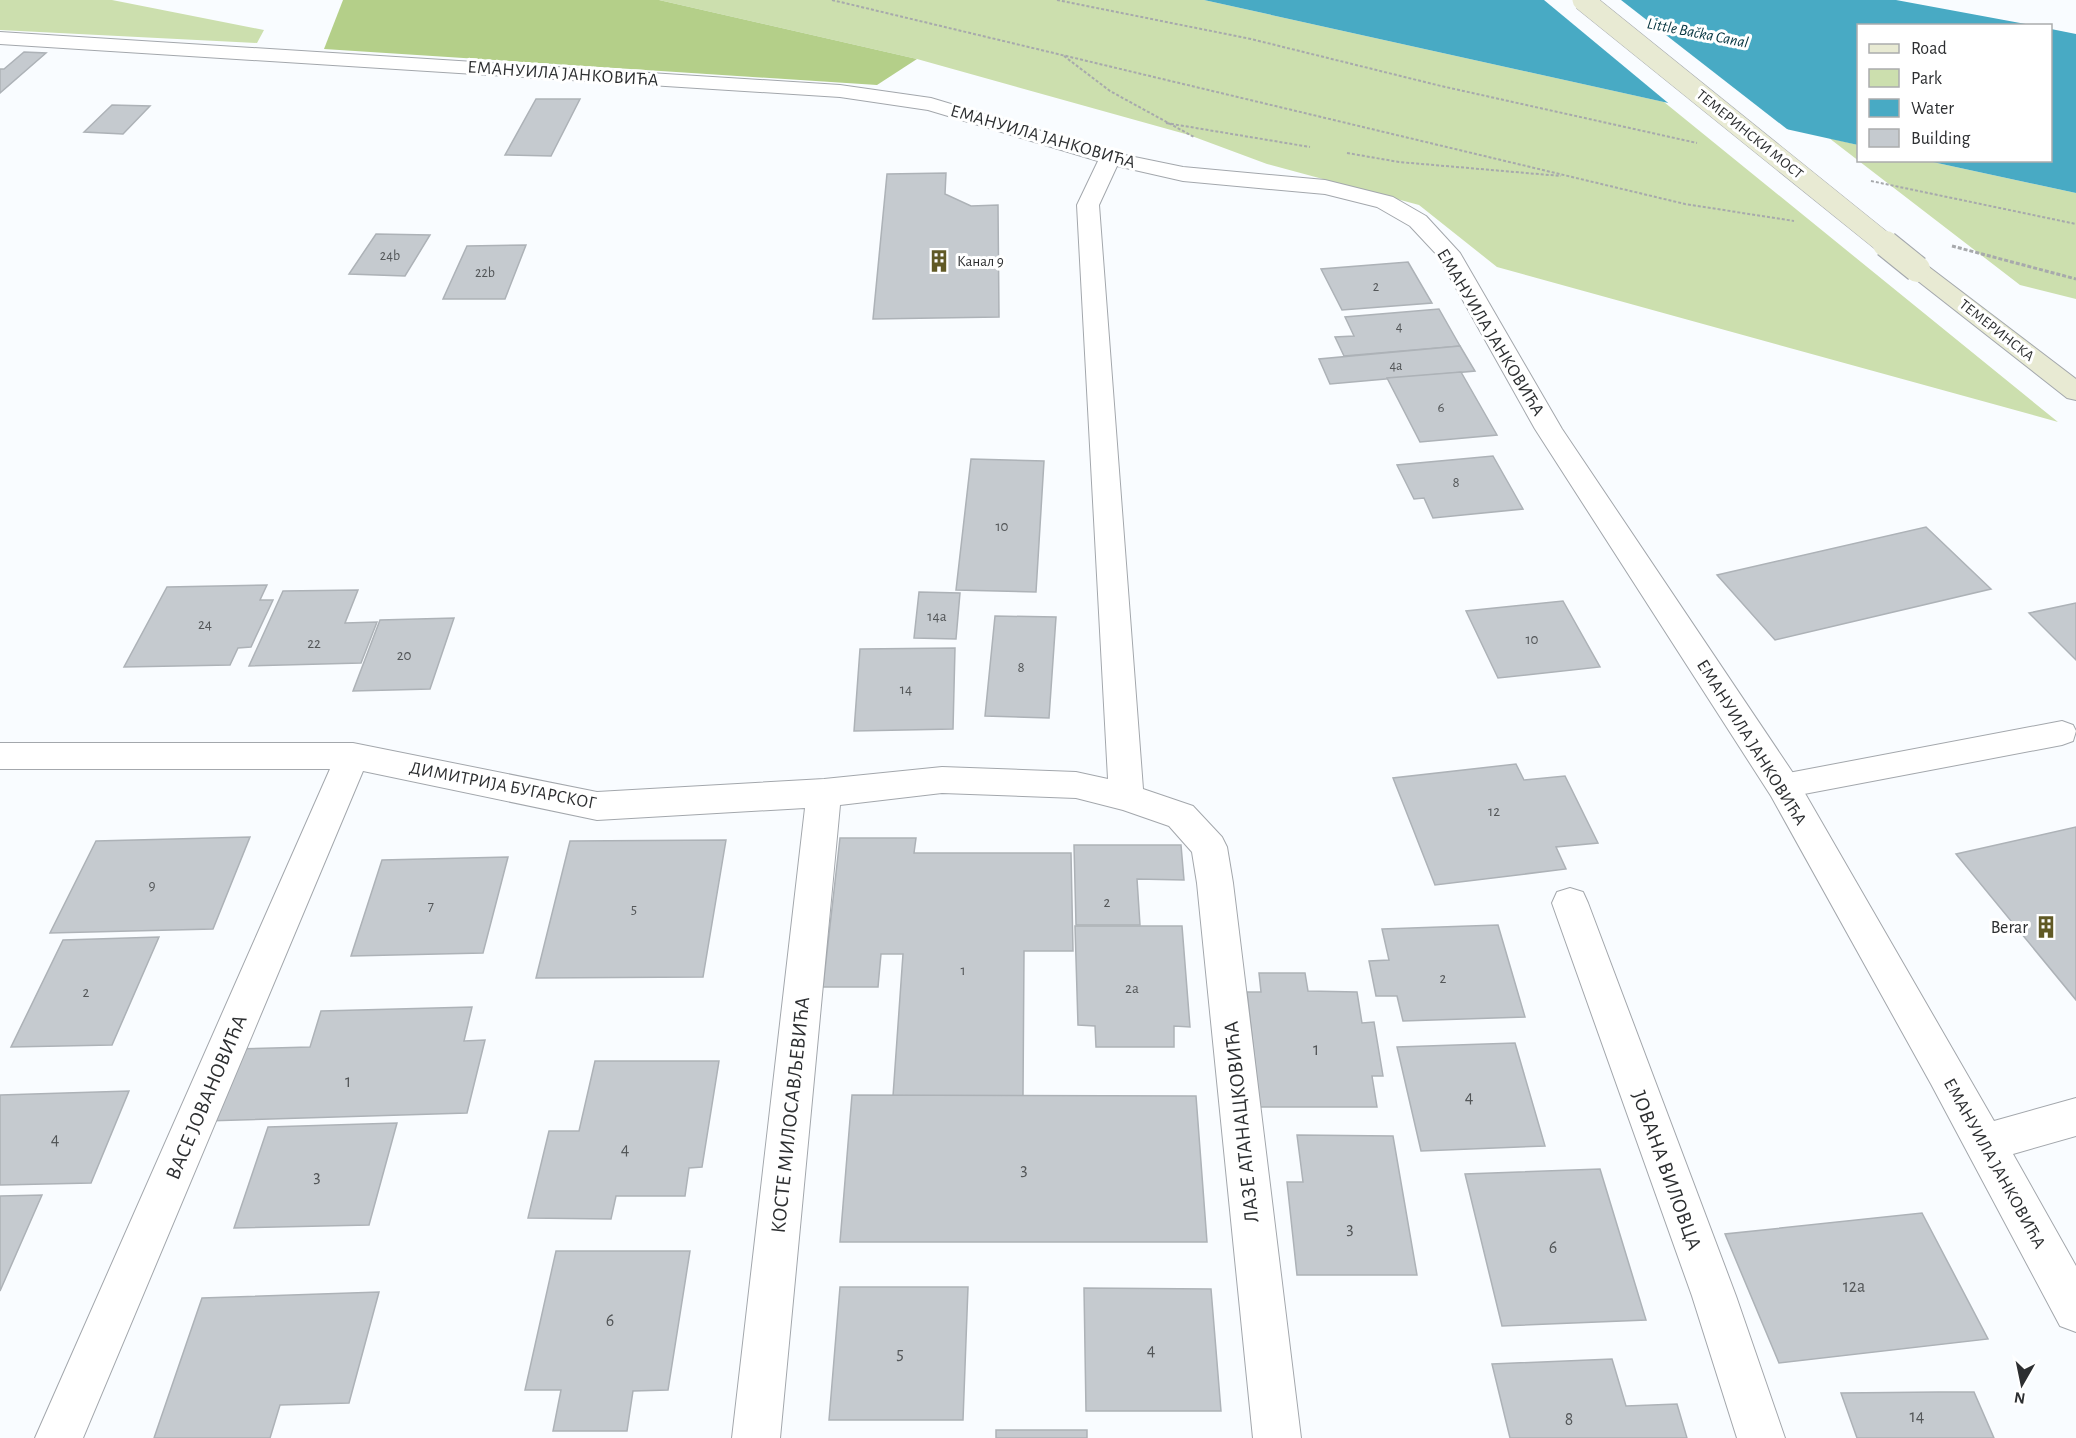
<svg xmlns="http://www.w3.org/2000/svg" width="2076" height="1438" font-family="'Alegreya Sans',sans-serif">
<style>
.green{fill:#ccdfae}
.forest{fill:#b4cf89}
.water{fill:#48aac4}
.pier{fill:#f9fcff}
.building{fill:#c5cacf;stroke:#adb2b7;stroke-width:1.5}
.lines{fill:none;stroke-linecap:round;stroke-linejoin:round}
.service-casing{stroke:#a3a7ac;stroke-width:2}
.minor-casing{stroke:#a3a7ac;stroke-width:2}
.secondary-casing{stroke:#a3a7ac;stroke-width:2}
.path-far1{stroke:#a7a9ac;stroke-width:2;stroke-dasharray:3 2;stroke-linecap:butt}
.path{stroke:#a7a9ac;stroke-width:3;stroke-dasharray:4 2;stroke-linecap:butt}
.service{fill:#fff;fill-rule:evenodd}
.minor{fill:#fff;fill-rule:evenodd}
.secondary{fill:#e8ead3;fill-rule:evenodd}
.secondary-bridge-far1-casing{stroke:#a3a7ac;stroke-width:22;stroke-linecap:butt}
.secondary-bridge-casing{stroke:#a3a7ac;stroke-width:28;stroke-linecap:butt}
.secondary-bridge-far1{stroke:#e8ead3;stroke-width:21}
.secondary-bridge{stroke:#e8ead3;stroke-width:26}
.labels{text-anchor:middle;stroke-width:6;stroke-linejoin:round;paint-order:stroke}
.far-number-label{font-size:14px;fill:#535658}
.far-street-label{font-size:15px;fill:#2d2f31;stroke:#fff}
.far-poi-label{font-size:15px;fill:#2d2f31;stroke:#fff;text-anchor:start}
.number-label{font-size:15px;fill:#535658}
.far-water-label{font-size:16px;font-style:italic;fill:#02313d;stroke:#fff}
.street-label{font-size:18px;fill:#2d2f31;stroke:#fff}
.poi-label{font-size:18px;fill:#2d2f31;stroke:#fff;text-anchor:end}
.near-number-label{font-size:18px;fill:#535658}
.near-street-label{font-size:21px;fill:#2d2f31;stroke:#fff}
</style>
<rect width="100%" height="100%" fill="#f9fcff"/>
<g class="green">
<polygon points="0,0 112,0 264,30 257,43 0,30"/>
<polygon points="659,0 1204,0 1664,102 2058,422 1497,267 1419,205 1267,164 1189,135 917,59"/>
<polygon points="1829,138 1858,145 1858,160 1928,161 2076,193 2076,299 2020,285"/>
</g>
<polygon class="forest" points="343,0 659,0 917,59 877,85 324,49"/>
<g class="water">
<polygon points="1204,0 1896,0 2031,25 1858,26 1858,145"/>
<polygon points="2051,29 2076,34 2076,193 1928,161 2050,160"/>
</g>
<polygon class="pier" points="1544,0 1621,0 1792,133 1673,107"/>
<g class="building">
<polygon points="24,52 46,53 0,93 0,69 4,69"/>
<polygon points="536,99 580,99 551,156 505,155"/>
<polygon points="112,105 150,106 123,134 84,132"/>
<polygon points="946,173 945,194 971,206 998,205 999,317 873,319 887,174"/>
<polygon points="376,234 430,235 405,276 349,274"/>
<polygon points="526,245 505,299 443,299 467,246"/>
<polygon points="1408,262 1432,303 1342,310 1321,269"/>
<polygon points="1439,309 1460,346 1344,356 1335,337 1354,336 1345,317"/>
<polygon points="1460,346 1475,371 1330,384 1319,359"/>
<polygon points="1461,372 1497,435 1420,442 1387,378"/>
<polygon points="1493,456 1523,509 1433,518 1424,498 1414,499 1397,465"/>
<polygon points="971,459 1044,461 1036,592 956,590"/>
<polygon points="1926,527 1991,589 1775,640 1717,575"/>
<polygon points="267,585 260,600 273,600 251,647 238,648 230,665 124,667 167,587"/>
<polygon points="358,590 345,623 377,622 361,663 249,666 283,591"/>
<polygon points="919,592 960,593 956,639 914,638"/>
<polygon points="1563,601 1600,667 1498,678 1466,611"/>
<polygon points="2076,603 2076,660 2029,613"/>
<polygon points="995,616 1056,617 1049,718 985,716"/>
<polygon points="454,618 430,689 353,691 380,620"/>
<polygon points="955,648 953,729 854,731 860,649"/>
<polygon points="1516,764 1524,780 1565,776 1598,843 1556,847 1566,869 1435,885 1393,778"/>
<polygon points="2076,827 2076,1000 1956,854"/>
<polygon points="250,837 213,929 50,933 96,841"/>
<polygon points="840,838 916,838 914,853 1071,853 1073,951 1024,951 1023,1096 893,1096 903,954 881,954 878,987 823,987"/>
<polygon points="726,840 703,977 536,978 570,841"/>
<polygon points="1074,845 1181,845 1184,880 1137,879 1140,925 1076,925"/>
<polygon points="508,857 483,953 351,956 382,860"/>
<polygon points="1498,925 1525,1017 1403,1021 1397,996 1376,996 1369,961 1389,960 1382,929"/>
<polygon points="1075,926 1182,926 1190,1027 1174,1026 1174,1047 1096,1047 1095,1026 1078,1025"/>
<polygon points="159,937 112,1045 11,1047 63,940"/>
<polygon points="1259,973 1305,973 1308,991 1357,992 1362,1023 1374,1022 1383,1076 1372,1076 1377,1107 1260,1107 1247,992 1261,992"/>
<polygon points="472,1007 464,1041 485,1040 467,1113 206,1121 233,1049 310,1047 321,1011"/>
<polygon points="1515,1043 1545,1146 1421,1151 1397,1047"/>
<polygon points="595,1061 719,1061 702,1167 689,1168 685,1196 616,1196 611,1219 528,1218 549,1131 579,1131"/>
<polygon points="129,1091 91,1183 0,1185 0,1095"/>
<polygon points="852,1095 1196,1096 1207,1242 840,1242"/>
<polygon points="397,1123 369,1225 234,1228 268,1127"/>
<polygon points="1297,1135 1393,1136 1417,1275 1297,1275 1287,1182 1303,1182"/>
<polygon points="1600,1169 1646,1320 1502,1326 1465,1174"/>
<polygon points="42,1195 0,1291 0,1196"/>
<polygon points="1922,1213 1988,1339 1779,1363 1725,1234"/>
<polygon points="556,1251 690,1251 668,1390 633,1391 627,1431 553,1431 561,1390 525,1390"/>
<polygon points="840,1287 968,1287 963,1420 829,1420"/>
<polygon points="1084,1288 1211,1289 1221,1411 1086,1411"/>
<polygon points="379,1292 349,1403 280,1405 270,1438 154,1438 202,1298"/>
<polygon points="1612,1359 1626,1406 1677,1404 1687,1438 1510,1438 1492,1364"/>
<polygon points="1939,1392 1974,1392 1994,1438 1857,1438 1841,1393"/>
<rect x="996" y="1430" width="91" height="8"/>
</g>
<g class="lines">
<g class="service-casing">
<polygon id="service" points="2062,721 2073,725 2076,731 2073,741 2062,745 1783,798 1772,795 1767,786 1772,777 1783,774"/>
</g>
<g class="minor-casing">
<g id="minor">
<polygon points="0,32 840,85 931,98 1115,153 1183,167 1325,180 1393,197 1426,216 1460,253 1562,429 1795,776 1994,1121 2076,1098 2076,1136 2013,1154 2076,1266 2076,1332 2060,1326 1931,1084 1771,796 1535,429 1438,256 1410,226 1377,207 1325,194 1183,181 1117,166 1099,205 1143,789 1193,806 1222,837 1227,847 1233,883 1301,1438 1253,1438 1197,883 1192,852 1169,826 1123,810 1076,798 942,793 840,805 780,1438 732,1438 805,808 597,820 363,771 83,1438 35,1438 330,769 0,769 0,743 353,743 597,792 824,779 942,767 1076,772 1108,779 1077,205 1098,161 928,110 840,97 0,44"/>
<polygon points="1570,888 1583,892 1588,903 1736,1296 1785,1438 1737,1438 1692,1296 1552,903 1557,892"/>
</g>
</g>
<g class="secondary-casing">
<polygon id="secondary" points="1917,262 1925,264 2076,379 2076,400 2067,398 1909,274 1905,269 1909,264"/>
</g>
<g class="path-far1">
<polyline points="832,0 1685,204 1794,221"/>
<polyline points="1057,0 1251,39 1441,86 1697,143"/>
<polyline points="1064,56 1110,91 1194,137"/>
<polyline points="1166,123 1310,147"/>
<polyline points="1347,153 1399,162 1561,176"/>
<polyline points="1871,181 2076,224"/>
</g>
<polyline class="path" points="1952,246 2076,279"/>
<use href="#service" class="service"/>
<use href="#minor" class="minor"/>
<use href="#secondary" class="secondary"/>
<g class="secondary-bridge-far1-casing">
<polyline id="secondary-bridge-far1" points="1583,0 1888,246"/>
</g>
<g class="secondary-bridge-casing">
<polyline id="secondary-bridge" points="1886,244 1917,269"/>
</g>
<use href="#secondary-bridge-far1" class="secondary-bridge-far1"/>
<use href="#secondary-bridge" class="secondary-bridge"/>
</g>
<defs>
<g id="building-bare" transform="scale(1.8)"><path d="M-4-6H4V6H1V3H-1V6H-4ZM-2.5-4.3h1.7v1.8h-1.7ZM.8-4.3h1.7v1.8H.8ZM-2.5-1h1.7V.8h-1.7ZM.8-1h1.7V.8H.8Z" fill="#605925" stroke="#fff" stroke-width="2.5" paint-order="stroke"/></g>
</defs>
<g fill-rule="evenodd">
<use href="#building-bare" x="939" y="261"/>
<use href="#building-bare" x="2046" y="927"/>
</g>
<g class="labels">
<g class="far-number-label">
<text x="390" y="260">24b</text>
<text x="485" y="277">22b</text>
<text x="1376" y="291">2</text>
<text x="1399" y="331">4</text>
<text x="1396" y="370">4a</text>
</g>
<g class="far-street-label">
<text transform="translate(1750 134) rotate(39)" y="5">ТЕМЕРИНСКИ МОСТ</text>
<text transform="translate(1997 330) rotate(38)" y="5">ТЕМЕРИНСКА</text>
</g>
<g class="far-poi-label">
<text x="957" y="266">Канал 9</text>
</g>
<g class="number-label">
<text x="1441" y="412">6</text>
<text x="1456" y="487">8</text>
<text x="1002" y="531">10</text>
<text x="937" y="621">14a</text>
<text x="205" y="629">24</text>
<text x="1532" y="644">10</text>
<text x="314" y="648">22</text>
<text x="404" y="660">20</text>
<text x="1021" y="672">8</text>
<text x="906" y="694">14</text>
<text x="1494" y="816">12</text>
<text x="152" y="890">9</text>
<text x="1107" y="907">2</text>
<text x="431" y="911">7</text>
<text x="634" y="914">5</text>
<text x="963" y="975">1</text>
<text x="1443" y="983">2</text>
<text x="1132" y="993">2a</text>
<text x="86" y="997">2</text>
</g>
<g class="far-water-label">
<text transform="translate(1698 32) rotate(11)" y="6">Little Bačka Canal</text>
</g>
<g class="street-label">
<text transform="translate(563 73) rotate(4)" y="6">ЕМАНУИЛА ЈАНКОВИЋА</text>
<text transform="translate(1043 136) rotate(16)" y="6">ЕМАНУИЛА ЈАНКОВИЋА</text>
<text transform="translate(1491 332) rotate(59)" y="6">ЕМАНУИЛА ЈАНКОВИЋА</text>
<text transform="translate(1752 742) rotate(58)" y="6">ЕМАНУИЛА ЈАНКОВИЋА</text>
<text transform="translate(503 785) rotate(11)" y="6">ДИМИТРИЈА БУГАРСКОГ</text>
<text transform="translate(1995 1163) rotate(61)" y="6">ЕМАНУИЛА ЈАНКОВИЋА</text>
</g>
<g class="poi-label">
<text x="2028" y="933">Berar</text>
</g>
<g class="near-number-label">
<text x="1316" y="1055">1</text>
<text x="348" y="1087">1</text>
<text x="1469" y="1103">4</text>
<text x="55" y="1145">4</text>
<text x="625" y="1155">4</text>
<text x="1024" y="1175">3</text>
<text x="317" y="1182">3</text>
<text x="1350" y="1234">3</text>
<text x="1553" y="1253">6</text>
<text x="1854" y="1292">12a</text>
<text x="610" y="1326">6</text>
<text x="1151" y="1356">4</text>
<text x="900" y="1359">5</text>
<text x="1917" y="1422">14</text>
<text x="1569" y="1425">8</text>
</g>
<g class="near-street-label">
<text transform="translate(206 1097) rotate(-67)" y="7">ВАСЕ ЈОВАНОВИЋА</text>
<text transform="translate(790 1115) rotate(-84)" y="7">КОСТЕ МИЛОСАВЉЕВИЋА</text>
<text transform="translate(1241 1122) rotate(-96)" y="7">ЛАЗЕ АТАНАЦКОВИЋА</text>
<text transform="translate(1667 1170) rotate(70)" y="7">ЈОВАНА ВИЛОВЦА</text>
</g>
</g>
<rect x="1857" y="24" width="195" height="138" fill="#ffffff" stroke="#abacad" stroke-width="1.5"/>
<rect x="1869" y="44" width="30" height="9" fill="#e8ead3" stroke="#abacad" stroke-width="1.5"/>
<text x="1911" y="54" font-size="18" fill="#2d2f31">Road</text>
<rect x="1869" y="69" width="30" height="18" fill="#ccdfae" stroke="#abacad" stroke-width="1.5"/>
<text x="1911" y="84" font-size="18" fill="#2d2f31">Park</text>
<rect x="1869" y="99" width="30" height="18" fill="#48aac4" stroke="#abacad" stroke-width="1.5"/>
<text x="1911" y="114" font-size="18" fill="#2d2f31">Water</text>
<rect x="1869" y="129" width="30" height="18" fill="#c5cacf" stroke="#abacad" stroke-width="1.5"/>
<text x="1911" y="144" font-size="18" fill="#2d2f31">Building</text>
<g transform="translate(2022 1384) rotate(189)" stroke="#ffffff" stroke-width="4.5" paint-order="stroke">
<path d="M0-4.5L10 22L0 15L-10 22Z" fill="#2d2f31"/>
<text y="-9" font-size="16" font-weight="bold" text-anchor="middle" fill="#2d2f31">N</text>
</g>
</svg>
